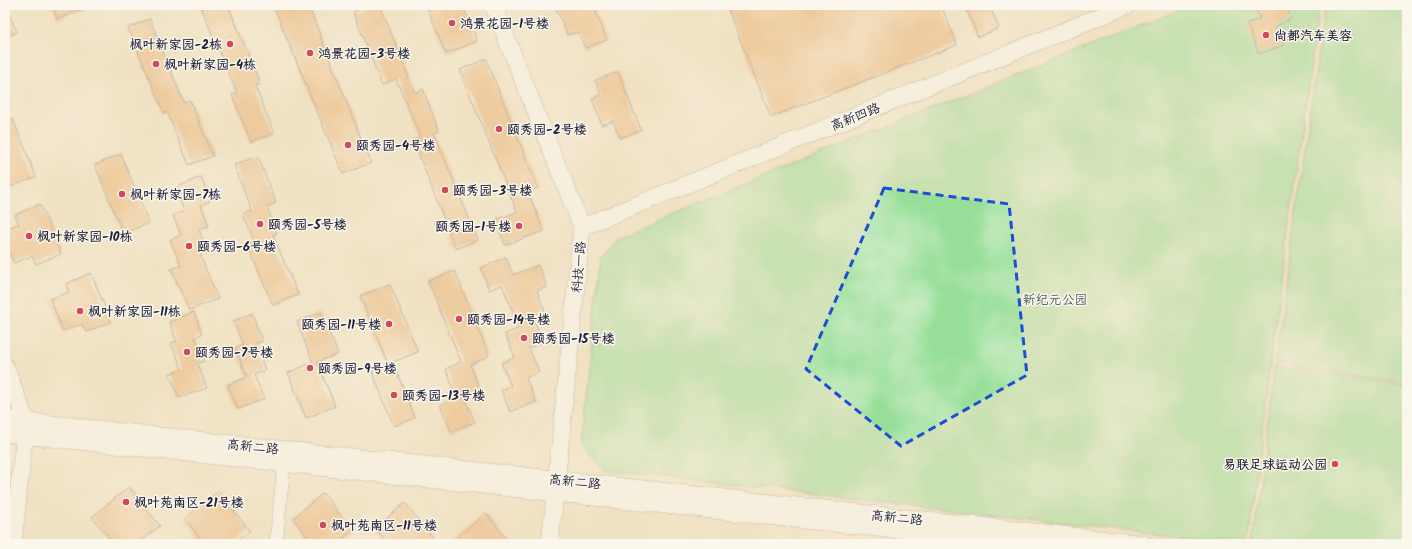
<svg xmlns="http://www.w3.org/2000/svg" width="1412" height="549" font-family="Kalam,'LXGW WenKai TC',sans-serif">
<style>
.green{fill:#97df99;stroke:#5c806a}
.building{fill:#ecb072}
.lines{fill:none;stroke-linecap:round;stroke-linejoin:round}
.minor-casing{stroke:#89827f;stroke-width:14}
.tertiary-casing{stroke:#89827f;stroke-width:18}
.minor{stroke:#fff;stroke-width:13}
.tertiary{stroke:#fff;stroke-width:17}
.marked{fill:none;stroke:#1d4ed8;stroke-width:3;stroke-dasharray:8 5;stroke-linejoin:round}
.poi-dot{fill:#d1495b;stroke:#fbf7ec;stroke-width:1.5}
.labels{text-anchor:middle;stroke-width:3;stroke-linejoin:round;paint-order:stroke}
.poi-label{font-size:13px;font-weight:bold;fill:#22223b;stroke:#fbf7ec;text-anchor:start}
.street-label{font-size:13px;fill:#22223b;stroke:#fbf7ec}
.park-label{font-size:13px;fill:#455b57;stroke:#fbf7ec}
</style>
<rect width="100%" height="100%" fill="#fbf7ec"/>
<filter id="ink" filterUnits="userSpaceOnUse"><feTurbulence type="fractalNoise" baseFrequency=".025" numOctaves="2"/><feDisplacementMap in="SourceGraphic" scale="8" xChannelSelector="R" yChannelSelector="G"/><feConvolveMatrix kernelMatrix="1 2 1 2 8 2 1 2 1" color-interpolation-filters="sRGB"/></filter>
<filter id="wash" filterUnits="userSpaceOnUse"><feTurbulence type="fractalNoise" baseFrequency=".012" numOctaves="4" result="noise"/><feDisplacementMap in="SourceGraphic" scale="16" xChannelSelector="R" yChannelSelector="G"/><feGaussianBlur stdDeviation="0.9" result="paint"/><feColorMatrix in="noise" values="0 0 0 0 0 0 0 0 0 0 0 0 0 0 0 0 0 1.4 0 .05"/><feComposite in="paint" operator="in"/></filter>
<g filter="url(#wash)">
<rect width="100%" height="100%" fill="#f0e1c3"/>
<g class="green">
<polygon points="1192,5 1319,5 1270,364 1248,544 605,470 581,445 601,257 617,236"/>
<polygon points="1325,5 1407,5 1407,383 1275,363"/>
<polygon points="1274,366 1407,385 1407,544 1270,544 1253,542"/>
</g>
<g id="blocks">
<g class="building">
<polygon points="5,5 17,32 5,37"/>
<polygon points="52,5 90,5 91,6 57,19"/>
<polygon points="200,5 228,5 260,84 255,86 274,133 251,142 232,95 237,93"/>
<polygon points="273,5 308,5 371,163 343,174"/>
<polygon points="370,5 380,5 415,93 423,89 439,131 434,133 478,240 456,249 413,140 420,137 396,79 382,85 353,12"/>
<polygon points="426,5 463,5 477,41 446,54"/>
<polygon points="555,5 593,5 607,40 585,48 578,32 567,35"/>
<polygon points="726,5 941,5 957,45 771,117"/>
<polygon points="965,5 989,5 999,28 978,37"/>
<polygon points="1254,5 1286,5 1291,19 1276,26 1284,45 1259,54 1247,24 1260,19"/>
<polygon points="150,19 184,103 190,100 213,156 189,165 167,112 164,113 128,28"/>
<polygon points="486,59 538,188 528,192 544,231 505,245 495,220 517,212 460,70"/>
<polygon points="618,72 641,130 620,138 613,121 602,125 592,99 601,95 595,80"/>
<polygon points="13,119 36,177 10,187 5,173 5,122"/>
<polygon points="121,154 149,223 123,234 95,165"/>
<polygon points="258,156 276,203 267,207 277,233 273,235 298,295 273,305 247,244 254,241 243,214 252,211 234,165"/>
<polygon points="201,177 210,201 201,205 209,226 199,230 207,252 200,255 218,299 189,310 171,269 181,266 170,240 181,235 173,215 184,211 175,188"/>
<polygon points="40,204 61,254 36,264 32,256 14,263 5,243 5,229 19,224 15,215"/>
<polygon points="506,257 513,275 538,265 547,287 537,291 546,314 534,319 543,342 529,348 539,372 526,378 536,402 510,412 501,390 511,386 501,363 515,357 505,334 520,328 502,285 489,290 481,268"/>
<polygon points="455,271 489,356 470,365 480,389 464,396 475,422 451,431 440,405 457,398 446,369 461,362 428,281"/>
<polygon points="91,273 111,322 86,332 82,324 63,331 50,299 69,292 66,284"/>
<polygon points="390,284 418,352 388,364 360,296"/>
<polygon points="194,312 202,334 195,337 204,361 197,364 207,388 179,398 169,374 182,369 171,343 177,341 169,322"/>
<polygon points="321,312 338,354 317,362 335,406 306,418 288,373 313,362 297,322"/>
<polygon points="252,313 262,341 255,344 265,370 254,375 264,399 238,409 228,385 247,377 235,348 243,345 233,321"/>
<polygon points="393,363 415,418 394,426 372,372"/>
<polygon points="129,487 160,526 136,544 114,544 92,517"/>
<polygon points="218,491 250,531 232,544 204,544 185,518"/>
<polygon points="323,493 353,531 334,544 312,544 293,518"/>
<polygon points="405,503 434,539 427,544 387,544 375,528"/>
<polygon points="486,513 511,544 449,544"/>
</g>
</g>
</g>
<g filter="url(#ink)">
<use href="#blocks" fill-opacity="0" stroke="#89827f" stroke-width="1"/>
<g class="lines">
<g class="minor-casing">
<polyline id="minor" points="276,544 285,454"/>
</g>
<g class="tertiary-casing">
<g id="tertiary">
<polyline points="493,5 582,227 550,544"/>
<polyline points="582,227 1128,5"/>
<polyline points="5,366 26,421 13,544"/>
<polyline points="5,419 1144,544"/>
<polyline points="5,433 1025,544"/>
</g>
</g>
<use href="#minor" class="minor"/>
<use href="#tertiary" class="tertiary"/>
</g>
</g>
<path d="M0 0H1412V549H0ZM884,188L1009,204L1027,375L901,446L806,369Z" fill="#f0e1c3" fill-opacity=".55" fill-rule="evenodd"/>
<path class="marked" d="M884,188L1009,204L1027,375L901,446L806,369Z"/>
<g class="poi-dot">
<circle cx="452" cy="23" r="4"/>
<circle cx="1266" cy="35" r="4"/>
<circle cx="230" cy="44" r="4"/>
<circle cx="310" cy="53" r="4"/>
<circle cx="156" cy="64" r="4"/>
<circle cx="499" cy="129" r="4"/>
<circle cx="348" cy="145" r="4"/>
<circle cx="445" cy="190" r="4"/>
<circle cx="122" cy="194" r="4"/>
<circle cx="260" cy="224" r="4"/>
<circle cx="519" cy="226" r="4"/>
<circle cx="29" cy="236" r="4"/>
<circle cx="189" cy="246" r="4"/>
<circle cx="80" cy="311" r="4"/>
<circle cx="459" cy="319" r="4"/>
<circle cx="389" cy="324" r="4"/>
<circle cx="524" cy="338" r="4"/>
<circle cx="187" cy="352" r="4"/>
<circle cx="310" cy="368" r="4"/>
<circle cx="394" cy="395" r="4"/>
<circle cx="1335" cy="464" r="4"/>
<circle cx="126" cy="502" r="4"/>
<circle cx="323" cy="525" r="4"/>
</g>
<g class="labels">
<g class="poi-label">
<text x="460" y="28">鸿景花园-1号楼</text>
<text x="1274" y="40">尚都汽车美容</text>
<text x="222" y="49" text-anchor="end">枫叶新家园-2栋</text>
<text x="318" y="58">鸿景花园-3号楼</text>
<text x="164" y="69">枫叶新家园-4栋</text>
<text x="507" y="134">颐秀园-2号楼</text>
<text x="356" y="150">颐秀园-4号楼</text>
<text x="453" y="195">颐秀园-3号楼</text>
<text x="130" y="199">枫叶新家园-7栋</text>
<text x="268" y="229">颐秀园-5号楼</text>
<text x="511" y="231" text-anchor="end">颐秀园-1号楼</text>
<text x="37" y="241">枫叶新家园-10栋</text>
<text x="197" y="251">颐秀园-6号楼</text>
<text x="88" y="316">枫叶新家园-11栋</text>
<text x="467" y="324">颐秀园-14号楼</text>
<text x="381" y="329" text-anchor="end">颐秀园-11号楼</text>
<text x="532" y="343">颐秀园-15号楼</text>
<text x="195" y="357">颐秀园-7号楼</text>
<text x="318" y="373">颐秀园-9号楼</text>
<text x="402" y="400">颐秀园-13号楼</text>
<text x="1327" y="469" text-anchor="end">易联足球运动公园</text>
<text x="134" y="507">枫叶苑南区-21号楼</text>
<text x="331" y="530">枫叶苑南区-11号楼</text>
</g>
<g class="street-label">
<text transform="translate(855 116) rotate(-22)" y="5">高新四路</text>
<text transform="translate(578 267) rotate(-85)" y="5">科技一路</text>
<text transform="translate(253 446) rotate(6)" y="5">高新二路</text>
<text transform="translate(575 481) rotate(6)" y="5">高新二路</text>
<text transform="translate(897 517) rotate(6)" y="5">高新二路</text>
</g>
<g class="park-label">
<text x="1055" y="304">新纪元公园</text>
</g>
</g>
<rect width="1412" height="549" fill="none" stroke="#fbf7ec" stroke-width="20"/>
</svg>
